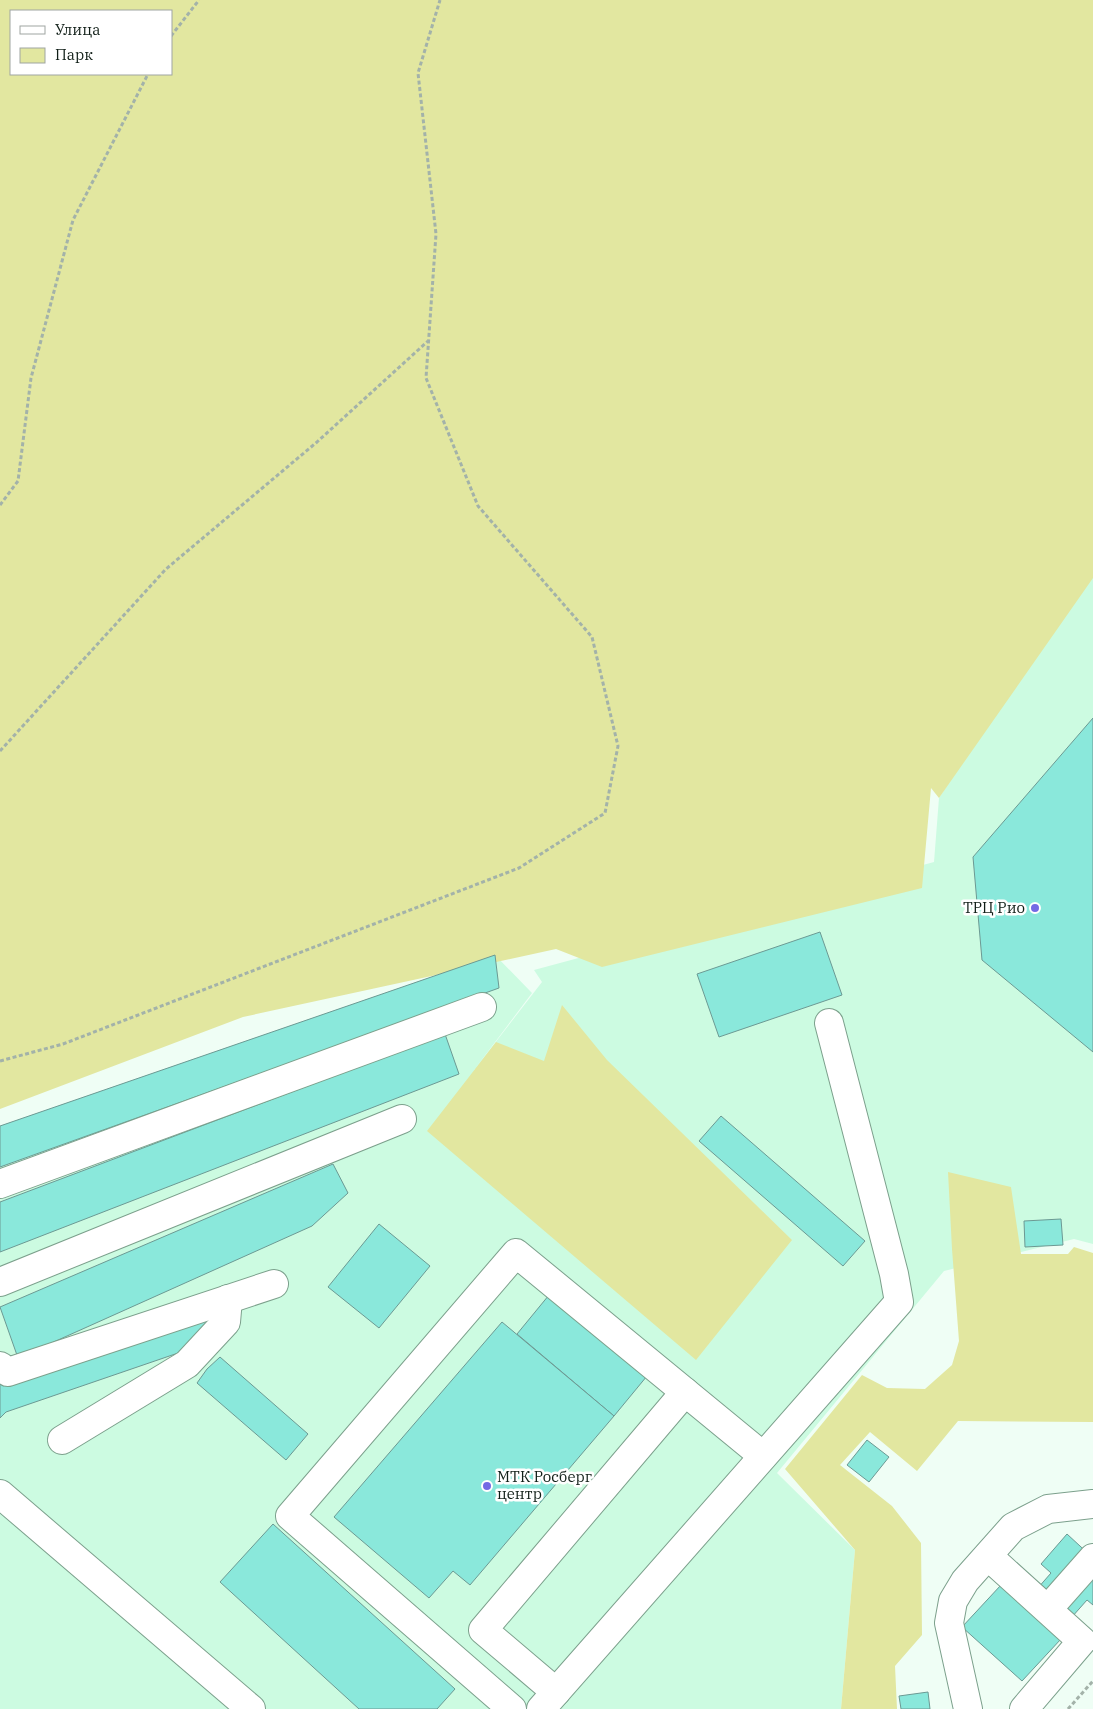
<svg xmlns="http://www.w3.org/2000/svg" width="1093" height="1709" font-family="'IBM Plex Serif',serif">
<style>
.built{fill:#ccfbe1}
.green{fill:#e2e7a0;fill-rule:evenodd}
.building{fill:#8ae8db;stroke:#6c9993}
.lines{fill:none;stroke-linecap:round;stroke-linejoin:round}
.minor-casing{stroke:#7ca08c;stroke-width:30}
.path{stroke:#a3b2a9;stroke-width:3;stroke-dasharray:4 2.5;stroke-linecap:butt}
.minor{stroke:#fff;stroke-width:28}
.poi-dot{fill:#7369e4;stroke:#fff;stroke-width:2}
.labels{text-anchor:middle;stroke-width:5;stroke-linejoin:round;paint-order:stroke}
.poi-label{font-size:15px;fill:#101e17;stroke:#fff;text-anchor:end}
</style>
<rect width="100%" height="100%" fill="#effef5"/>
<polygon class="built" points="1093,573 1093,1244 1074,1239 944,1271 777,1473 855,1550 841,1709 0,1709 0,1126 495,955 532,993 474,1070 542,982 534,970 934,862 939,798 1012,685"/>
<g class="green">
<path d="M0,0H1093V578L939,798L931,788L922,888L602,967L556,949L243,1017L0,1109ZM11,11H171V74H11Z"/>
<polygon points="562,1005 607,1060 792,1240 696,1360 427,1131 496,1042 544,1061"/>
<polygon points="948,1172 1011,1187 1021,1254 1068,1254 1074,1247 1093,1253 1093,1422 958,1421 917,1471 870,1432 840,1465 892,1506 921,1543 922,1635 895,1666 897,1709 841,1709 855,1550 785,1469 862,1375 887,1388 925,1389 952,1365 959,1341 952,1249"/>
</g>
<g class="building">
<polygon points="1093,718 1093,1052 982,960 973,857"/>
<polygon points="820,932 842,995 719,1037 697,974"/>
<polygon points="495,955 499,988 0,1167 0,1126"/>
<polygon points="445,1034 459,1074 0,1252 0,1202"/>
<polygon points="721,1116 865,1241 843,1266 699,1141"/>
<polygon points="333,1164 348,1193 312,1226 18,1358 0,1307"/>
<polygon points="1061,1219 1063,1245 1025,1247 1024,1221"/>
<polygon points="379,1224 430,1266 379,1328 328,1287"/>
<polygon points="549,1295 647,1376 614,1416 517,1334"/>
<polygon points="211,1317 184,1351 6,1412 0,1418 0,1384 3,1386"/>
<polygon points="502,1322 614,1416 470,1585 453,1571 429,1598 334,1517"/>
<polygon points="220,1357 308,1434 286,1460 197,1383 207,1369"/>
<polygon points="867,1440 889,1457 869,1482 847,1465"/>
<polygon points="273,1524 455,1689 437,1709 359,1709 220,1582"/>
<polygon points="1067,1534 1093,1558 1093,1605 1087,1600 1056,1635 1023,1605 1051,1573 1041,1564"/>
<polygon points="1001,1585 1061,1639 1022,1681 962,1627"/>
<polygon points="928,1692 930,1709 901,1709 899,1696"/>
</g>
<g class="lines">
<g class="minor-casing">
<g id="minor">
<polyline points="0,1184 482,1007"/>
<polyline points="0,1282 402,1119"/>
<polyline points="0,1366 8,1372 274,1284"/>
<polyline points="62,1440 187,1364 226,1322 228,1299"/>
<polyline points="0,1494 251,1709"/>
<polyline points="988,1556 1082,1641 1024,1709"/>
<polyline points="1048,1609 1093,1558"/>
<polyline points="556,1692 483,1630 685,1392"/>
<polyline points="512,1709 290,1516 516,1253 763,1456"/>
<polyline points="541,1709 899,1302 894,1274 829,1023"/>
<polyline points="968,1709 949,1623 953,1601 965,1581 1013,1527 1048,1509 1093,1504"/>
</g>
</g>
<g class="path">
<polyline points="171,36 199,0"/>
<polyline points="0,505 18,481 31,378 73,220 148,74"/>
<polyline points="0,751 166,569 317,442 428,341"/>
<polyline points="0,1061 63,1044 519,868 605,813 618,746 592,637 478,506 426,378 436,234 418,73 440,0"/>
<polyline points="1068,1709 1093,1681"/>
</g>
<use href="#minor" class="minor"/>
</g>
<g class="poi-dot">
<circle cx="1035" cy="908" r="5"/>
<circle cx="487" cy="1486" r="5"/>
</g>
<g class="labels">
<g class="poi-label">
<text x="1025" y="913">ТРЦ Рио</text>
<text x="497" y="1482" text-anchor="start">МТК Росберг<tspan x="497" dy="17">центр</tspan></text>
</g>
</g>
<rect x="10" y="10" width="162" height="65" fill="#ffffff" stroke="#9fa5a2"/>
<rect x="20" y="26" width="25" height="8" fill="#ffffff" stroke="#9fa5a2"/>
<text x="55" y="35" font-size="15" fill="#101e17">Улица</text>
<rect x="20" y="48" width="25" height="15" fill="#e2e7a0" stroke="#9fa5a2"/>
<text x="55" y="60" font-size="15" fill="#101e17">Парк</text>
</svg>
